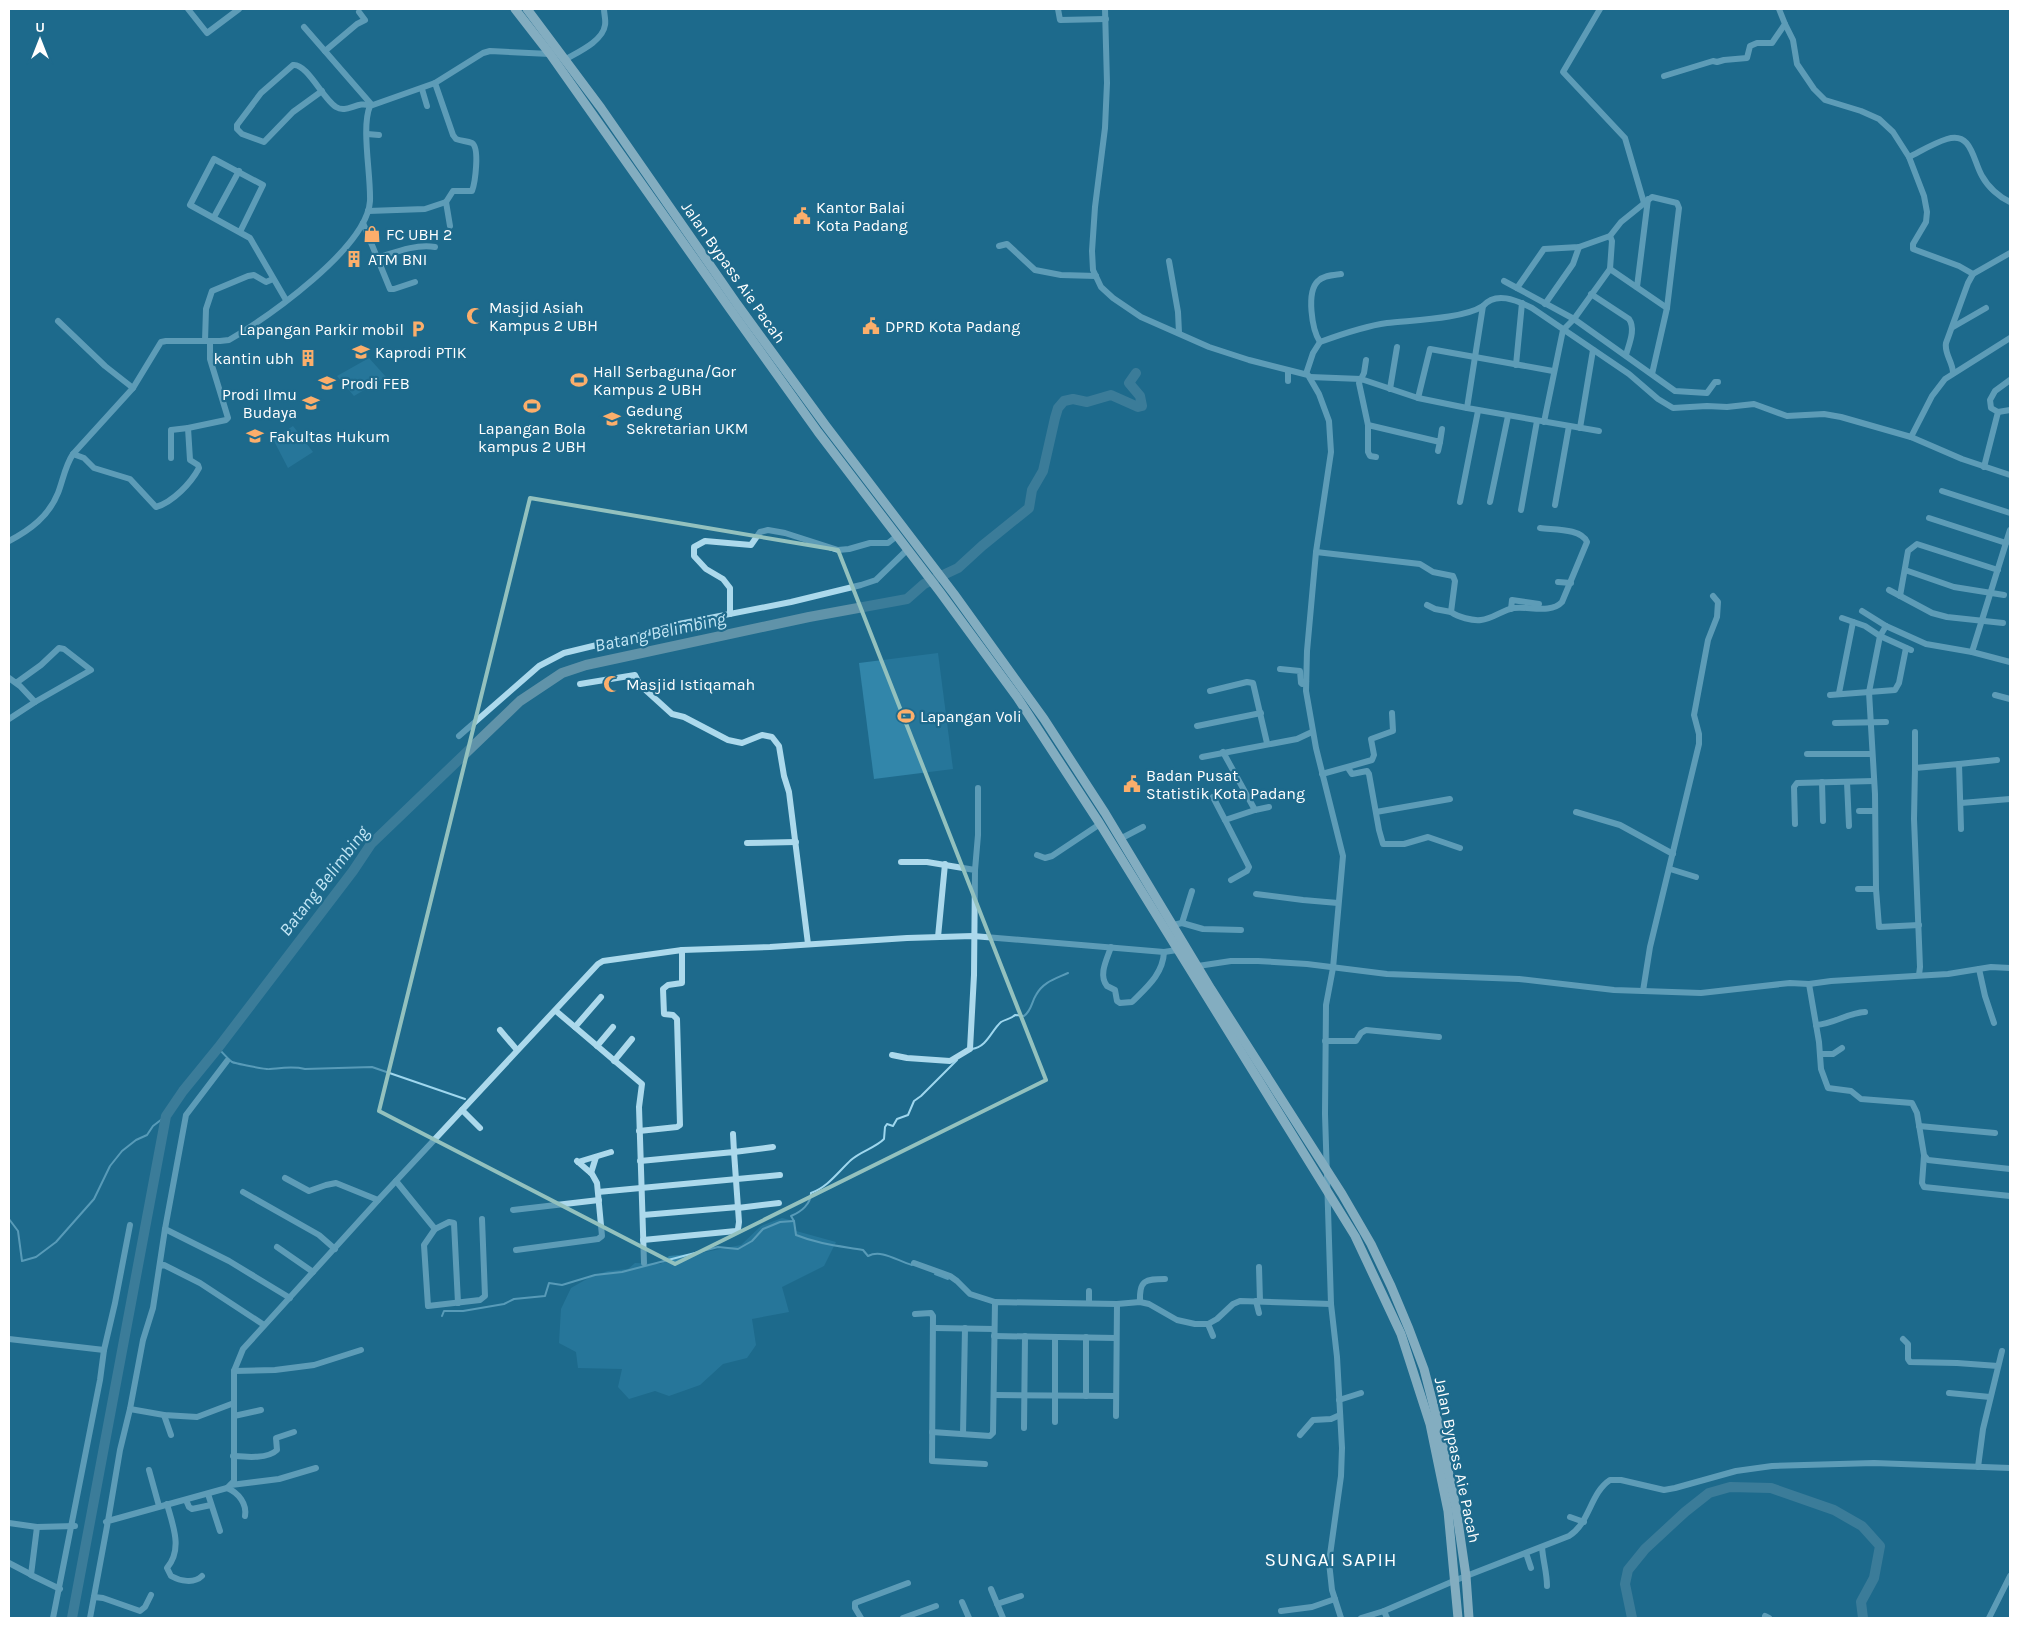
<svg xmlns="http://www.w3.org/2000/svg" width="2019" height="1627" font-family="Karla,sans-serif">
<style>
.green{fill:#3286aa}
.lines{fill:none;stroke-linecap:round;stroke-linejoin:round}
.stream{stroke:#9fd7ee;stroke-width:2}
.river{stroke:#6093a9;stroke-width:10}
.minor{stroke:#acd9ec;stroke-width:6}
.highway{stroke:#fff;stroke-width:9}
.marked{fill:none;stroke:#93c1be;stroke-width:4;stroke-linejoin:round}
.labels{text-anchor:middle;stroke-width:4.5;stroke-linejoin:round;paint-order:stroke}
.poi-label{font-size:16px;fill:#fff;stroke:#1e6a8c;text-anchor:start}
.street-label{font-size:16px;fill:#fff;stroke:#1e6a8c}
.water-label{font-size:18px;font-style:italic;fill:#c2e6f5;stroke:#1e6a8c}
.quarter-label{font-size:19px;letter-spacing:1px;fill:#fff;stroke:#1e6a8c}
</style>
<rect width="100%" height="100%" fill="#1e6a8c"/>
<g class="green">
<polygon points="369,358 386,377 354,396 337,376"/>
<polygon points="293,426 313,452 288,468 273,439"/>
<polygon points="938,653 953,769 874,779 859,663"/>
<polygon points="782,1218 794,1221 796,1231 836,1242 824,1266 782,1287 789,1312 752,1319 756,1345 747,1358 723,1364 700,1385 669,1396 655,1391 629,1399 618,1387 622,1369 578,1368 576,1352 559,1343 561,1309 571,1288 592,1276 608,1271 628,1269 635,1263 661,1264 669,1256 700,1253 741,1245 761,1226"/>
</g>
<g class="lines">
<g class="stream">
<path d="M218,1048C223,1053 227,1058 232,1062C234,1063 267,1070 270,1069C282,1068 293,1066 305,1069L372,1067L465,1099"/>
<path d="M972,1049C987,1047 991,1031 1001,1022C1006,1019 1011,1019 1015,1015L1024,1016C1032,1010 1031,1003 1036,995C1043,982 1055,979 1068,973"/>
<polyline points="9,1219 18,1231 22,1261 36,1257 56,1242 94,1199 110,1166 122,1151 136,1140 147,1135 153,1126 166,1116"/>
<path d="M794,1221L796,1235C818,1244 840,1246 863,1250L868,1256C882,1249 897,1261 912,1265"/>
<polyline points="935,1274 948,1279"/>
<path d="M442,1316L444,1311H463L504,1304L514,1299L545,1296L549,1283L562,1285L595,1275L622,1272L718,1247L738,1249L752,1241L763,1229L780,1222L794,1221L791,1216C801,1212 811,1204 811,1193C828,1187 838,1172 851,1160C861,1151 875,1148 884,1139L885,1127L887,1124L893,1126L897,1119L908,1115L914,1101L921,1096L957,1060"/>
</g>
<g class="river">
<polyline points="72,1618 166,1116 183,1091 218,1048 353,871 371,844 520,701 562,673 586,665 809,617 907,599 924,584 958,568 982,546 1029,508 1032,490 1043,471 1055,418 1058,408 1064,401 1073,399 1087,402 1111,395 1138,407 1142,406 1140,396 1129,383 1136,373"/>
<polyline points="1632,1618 1625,1584 1628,1570 1645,1549 1685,1512 1709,1493 1730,1487 1771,1488 1834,1510 1862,1526 1880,1546 1874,1578 1861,1602 1863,1618"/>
</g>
<g class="minor">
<polyline points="188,9 207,33 239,9"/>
<polyline points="1058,9 1060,20 1106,19"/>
<polyline points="1105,9 1107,83 1105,128 1095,207 1092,251 1093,270 1101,287 1113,298 1141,317 1209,347 1249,360 1308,375 1319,394 1329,421 1331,452 1316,552 1307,651 1306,691 1316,748 1343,856 1333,968 1326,1005 1325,1114 1331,1304 1337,1357 1342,1448 1341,1476 1329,1562 1332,1590 1341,1618"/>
<polyline points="1600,9 1563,72 1625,138 1644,203"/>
<path d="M1785,24L1793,40L1797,64L1814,89L1825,100L1861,111L1879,119L1893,132L1909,157L1924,196L1927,212L1926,222L1913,244V249L1959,266L1973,274L1968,283L1946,343C1944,354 1953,362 1953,373"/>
<polyline points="304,27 371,104"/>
<polyline points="325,51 357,24 365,20 359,12"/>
<path d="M566,59C578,52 603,41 605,25C606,20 604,14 604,9"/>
<polyline points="1664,76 1713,61 1717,62 1724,60 1747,58 1750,46 1757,43 1772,43 1785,24 1779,9"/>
<polyline points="422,89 427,106"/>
<path d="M322,91L293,112L264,142L242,134L237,129V125L261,93L293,65C307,63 323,99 336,107C347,114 358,100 370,106"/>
<polyline points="367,134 379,135"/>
<path d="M1909,157C1921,151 1934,143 1947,139C1972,131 1973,161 1982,176C1988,187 1999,197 2010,202"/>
<polyline points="446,202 450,226"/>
<path d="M368,211L425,209L446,202L453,191H472C475,183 480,148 472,143C467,141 461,141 456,139L453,135L435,83"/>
<polyline points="214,217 239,171"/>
<polyline points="363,223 390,289 394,289 415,282"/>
<polyline points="240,232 263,185 214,159 190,205 250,238 286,300"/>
<polyline points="999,246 1007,244 1035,270 1061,275 1096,276"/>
<path d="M377,258C396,252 415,244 435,247"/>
<polyline points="1169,261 1178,312 1179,333"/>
<polyline points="1610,269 1667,308"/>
<polyline points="1973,274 2010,253"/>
<polyline points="1504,281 1517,288"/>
<polyline points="1637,287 1648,199"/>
<path d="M1591,294L1629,319C1636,329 1629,344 1626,355"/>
<polyline points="1545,304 1573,264 1579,247"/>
<polyline points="58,321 105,366 133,388"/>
<polyline points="1953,327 1986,308"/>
<polyline points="205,341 206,309 212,291 248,276 254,275 266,282 273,279"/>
<path d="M1320,342C1312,330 1306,292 1318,281C1324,275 1333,275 1341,274"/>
<polyline points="1366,360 1364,373 1359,383 1368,425 1440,442 1442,429"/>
<polyline points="1516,365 1522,303"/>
<polyline points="1288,371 1288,381"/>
<path d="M1306,374L1313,353L1320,342C1342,334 1365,326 1387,323C1412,320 1463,319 1483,306"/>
<polyline points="1652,374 1667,308 1679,208 1677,203 1652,197 1621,222 1610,236 1579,247 1544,249 1517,288 1574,319 1675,391 1707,393 1715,382 1718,382"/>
<polyline points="1310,377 1361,379 1418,398 1467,408"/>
<polyline points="1390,389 1397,347"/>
<polyline points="1418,398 1430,349 1553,371"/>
<polyline points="1998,412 2010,410"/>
<polyline points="1544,422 1563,330 1574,319 1610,269 1612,241 1610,236"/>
<polyline points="1368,425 1368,452 1370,456 1376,457"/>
<polyline points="1580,428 1593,350"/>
<path d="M1599,431L1467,408L1483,306C1496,291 1516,300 1532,308L1629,374L1658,399L1673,408L1707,406L1727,407L1754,404L1787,416L1824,414L1841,417L1911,437L1962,459L2010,475"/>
<polyline points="1911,437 1932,396 1945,379 2010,338"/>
<polyline points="1438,451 1440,442"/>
<path d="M73,454L84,458L94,468L130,479L156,507C173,502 191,483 199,468L198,465L190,460L188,428L226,420L228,418L210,359V341"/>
<polyline points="171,458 171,430 188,428"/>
<polyline points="1984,467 1998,412 1991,408 1990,400 1995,391 2010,380"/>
<polyline points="1942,491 2010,513"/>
<polyline points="1460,502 1478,411"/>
<polyline points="1490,502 1508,416"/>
<polyline points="1555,505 1569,426"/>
<polyline points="1521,510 1537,421"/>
<polyline points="1929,518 2006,543"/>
<polyline points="2010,530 1972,652 2010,662"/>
<path d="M9,541C30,530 49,516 58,493C63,480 65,466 73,454L133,388L161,342L166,341H220L229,340C268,317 367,248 370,201C371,175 361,127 370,106L435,83L483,53L490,51L550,54"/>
<path d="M1316,552L1420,564L1433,572L1453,576L1455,581L1451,612C1458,617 1472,621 1481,620C1493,619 1502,610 1514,608C1528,606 1551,614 1562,602L1587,542C1581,528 1553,530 1540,528"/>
<polyline points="1905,570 1954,587 2004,595"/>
<polyline points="1558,582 1571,583"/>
<polyline points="1889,590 1932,613 1947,617 2003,623"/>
<polyline points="1900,596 1908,551 1917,544 1998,570"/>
<polyline points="1427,605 1435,609 1451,612"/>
<polyline points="1511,609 1512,600 1539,604"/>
<polyline points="1862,611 1886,626 1926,644 1972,652"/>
<polyline points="730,614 730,588 723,579 706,569 694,556 694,547 705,541 751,545 760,532 768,530 785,533 838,550 849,549 870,543 888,543 897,536"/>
<polyline points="1842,618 1865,626 1880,636 1911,650"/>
<polyline points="1886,626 1880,636 1869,692 1875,794 1876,889 1879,927 1919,925"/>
<polyline points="1280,669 1300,671 1301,683 1302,684 1306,681"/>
<polyline points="9,678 20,686 35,702 91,670 64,649 59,648 41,665 16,683"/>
<polyline points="580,684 635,675 640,685 672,714 684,717 728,740 742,743 762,735 772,737 779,746 784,776 789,792 808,944"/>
<polyline points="1210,691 1247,682 1253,683 1267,743"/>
<polyline points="1839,693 1853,622"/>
<polyline points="1830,695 1895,690 1899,683 1906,648"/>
<polyline points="1995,695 2010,699"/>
<polyline points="9,719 35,702"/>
<polyline points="1835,723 1886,722"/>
<polyline points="1197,726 1261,713"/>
<polyline points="1915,732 1915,768"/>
<polyline points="459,736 539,666 564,653 597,645 613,643 679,624 791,602 861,585 876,580 907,550"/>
<polyline points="1223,752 1255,810 1225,820 1249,867 1247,871 1231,880"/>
<polyline points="1807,754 1872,754"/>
<polyline points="1202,757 1297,739 1312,732"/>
<polyline points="1959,764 1997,760"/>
<polyline points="1348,768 1352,774 1367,771 1369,774 1379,830 1383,844 1404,844 1428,837 1460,848"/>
<polyline points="1322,774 1372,760 1374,755 1371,739 1393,731 1392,713"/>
<polyline points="1822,782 1823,821"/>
<polyline points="1847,782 1849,826"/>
<polyline points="1213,797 1225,820"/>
<polyline points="1961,803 2010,799"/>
<polyline points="1255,810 1269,807"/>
<polyline points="1859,811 1875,811"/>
<polyline points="1376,812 1450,799"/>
<polyline points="1576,812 1620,825 1673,854"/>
<polyline points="1795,824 1794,787 1797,783 1874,781"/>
<polyline points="1120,839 1143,827"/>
<polyline points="747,843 796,842"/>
<polyline points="1037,855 1045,858 1052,856 1100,824"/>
<polyline points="1670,869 1696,877"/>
<polyline points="975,870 978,835 978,788"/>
<polyline points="1858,889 1876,889"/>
<polyline points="1256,894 1303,900 1338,903"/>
<polyline points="1182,923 1192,891"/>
<polyline points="1173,925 1182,923 1203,929 1241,930"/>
<polyline points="938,937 945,864"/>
<path d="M1111,947C1107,959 1098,975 1107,986L1115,990L1117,1001L1120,1003L1132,1002C1147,987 1163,974 1164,952"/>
<polyline points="1198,966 1231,961 1258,961 1307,964 1387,974 1519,979 1614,990 1701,993 1790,983 1809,984 1831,981 1948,974 1991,967 2010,968"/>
<polyline points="1979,969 1985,996 1994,1023"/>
<polyline points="1919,975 1920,967 1914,819 1915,768 1959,764 1961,829"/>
<polyline points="1809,984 1819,1042 1821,1069 1828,1088 1851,1091 1861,1099 1912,1103 1917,1113 1924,1155 1928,1160 2010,1169"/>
<polyline points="1643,991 1650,947 1699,744 1699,734 1694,715 1708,640 1717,617 1718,602 1713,596"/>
<polyline points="556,1011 642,1084 639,1107 644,1263"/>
<path d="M1816,1025C1834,1024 1847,1013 1865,1012"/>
<polyline points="575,1027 601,997"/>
<polyline points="500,1030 517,1050"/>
<polyline points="1325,1041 1356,1041 1361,1033 1366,1030 1439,1037"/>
<polyline points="597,1046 613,1027"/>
<polyline points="1820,1054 1833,1054 1842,1048"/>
<polyline points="892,1055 907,1058 950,1061 970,1049 974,975 975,870 927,862 901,862"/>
<polyline points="614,1061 632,1039"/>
<polyline points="462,1110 480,1128"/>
<polyline points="1919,1126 1995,1133"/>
<polyline points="639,1131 677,1127 680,1125 677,1019 673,1015 664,1014 663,989 668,985 682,983 682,950"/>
<polyline points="733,1134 734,1152 773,1147"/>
<polyline points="1924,1156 1922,1183 1924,1187 2010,1196"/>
<polyline points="640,1161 734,1152 739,1222 738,1229 736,1231 643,1240"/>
<polyline points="578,1162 611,1152"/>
<polyline points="591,1173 596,1157"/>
<polyline points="285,1178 309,1191 326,1185 336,1183 378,1200"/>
<polyline points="396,1181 435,1229 449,1222 454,1223 458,1303"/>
<polyline points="243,1192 319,1235 335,1249"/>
<polyline points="598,1192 780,1175"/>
<polyline points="738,1208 779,1203"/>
<polyline points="513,1210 599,1200"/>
<polyline points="643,1215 738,1207"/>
<polyline points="165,1229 229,1261 290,1298"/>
<polyline points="435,1229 424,1245 428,1306 480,1300 485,1296 482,1219"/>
<polyline points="277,1247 313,1272"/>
<polyline points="516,1250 598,1239 602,1236 597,1183 592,1174 577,1161"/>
<polyline points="914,1263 950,1276 957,1281 970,1294 995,1302"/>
<polyline points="160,1266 164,1265 200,1283 264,1325"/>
<polyline points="1259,1267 1260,1301"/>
<polyline points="1089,1291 1089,1303"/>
<polyline points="1256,1301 1259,1313"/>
<path d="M1140,1302C1139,1280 1145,1279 1165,1279"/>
<polyline points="915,1314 931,1313 933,1316 932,1461 985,1464"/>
<polyline points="1208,1324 1213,1336"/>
<polyline points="935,1328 994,1329"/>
<polyline points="994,1336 1116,1338"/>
<polyline points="1055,1337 1055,1422"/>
<polyline points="1086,1337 1086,1396"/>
<polyline points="9,1339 104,1350"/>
<polyline points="1903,1339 1908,1344 1908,1359 1910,1362 1957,1363 1998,1366"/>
<polyline points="234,1371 275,1370 314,1365 361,1350"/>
<polyline points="1949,1393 1990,1397"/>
<polyline points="995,1395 1116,1396"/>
<polyline points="1339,1400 1361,1393"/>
<polyline points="130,1409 143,1340 153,1308 165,1229 186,1115 227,1061"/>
<polyline points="164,1415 171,1435"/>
<polyline points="234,1416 261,1410"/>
<polyline points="1116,1416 1117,1304"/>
<polyline points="1024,1428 1025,1336"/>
<polyline points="932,1432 990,1436 993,1433 995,1302 1117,1304 1140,1302 1149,1304 1177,1320 1195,1324 1208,1324 1217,1319 1233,1304 1240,1301 1331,1304"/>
<polyline points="963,1434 965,1328"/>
<polyline points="1300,1435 1313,1420 1331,1419 1340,1415"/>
<path d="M233,1456C246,1457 268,1459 277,1450L276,1438L294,1432"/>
<polyline points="1978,1467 1983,1429 2002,1351"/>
<polyline points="149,1470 159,1506"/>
<polyline points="231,1485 279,1479 316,1468"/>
<path d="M227,1488C239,1493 247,1504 245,1516"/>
<polyline points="208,1494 220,1531"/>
<polyline points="186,1500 189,1507 192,1509 211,1505"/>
<path d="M167,1504C173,1526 183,1549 167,1568L171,1576C180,1581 194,1584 202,1576"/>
<polyline points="1570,1517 1584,1522"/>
<polyline points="106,1522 108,1521 120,1450 130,1409 164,1415 197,1417 234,1403"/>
<polyline points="9,1523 37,1527 75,1526"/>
<polyline points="37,1527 31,1575 60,1589"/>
<path d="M1542,1547C1543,1561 1547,1573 1547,1586"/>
<polyline points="1526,1553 1531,1568"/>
<polyline points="9,1563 30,1574"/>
<polyline points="991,1589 1003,1618"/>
<polyline points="94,1597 103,1598 140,1611 145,1607 151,1595"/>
<polyline points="962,1602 969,1618"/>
<polyline points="997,1604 1021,1596"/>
<polyline points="1281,1611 1312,1607 1335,1599"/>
<polyline points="1384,1611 1387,1618"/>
<polyline points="1765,1616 1769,1618"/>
<polyline points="53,1618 100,1380 104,1350 115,1303 130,1225"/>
<polyline points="90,1618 108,1521 227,1488 234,1481 234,1371 243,1349 381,1197 598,964 603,961 682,950 770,947 907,938 973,936 1164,952 1177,950"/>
<polyline points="861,1618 855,1608 855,1603 908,1583"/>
<polyline points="903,1618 936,1606"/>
<path d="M1361,1618L1384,1611L1456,1580L1569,1536C1590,1523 1590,1493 1610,1480H1621L1664,1490L1675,1488L1736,1471L1772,1466L1874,1463L2010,1468"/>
<polyline points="1989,1618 2010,1576"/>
</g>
<g class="highway">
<polyline points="515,9 550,54 730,309 818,432 940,592 1017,697 1100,824 1355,1236 1401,1334 1430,1424 1448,1511 1458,1618"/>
<polyline points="527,9 601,108 737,304 826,426 954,594 1044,719 1105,813 1211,989 1342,1194 1371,1244 1391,1286 1409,1329 1424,1369 1439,1427 1456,1508 1466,1576 1469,1618"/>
</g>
</g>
<path d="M0 0H2019V1627H0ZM530,498L838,550L1046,1080L675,1264L379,1111Z" fill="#1e6a8c" fill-opacity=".55" fill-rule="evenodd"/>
<path class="marked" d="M530,498L838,550L1046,1080L675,1264L379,1111Z"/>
<defs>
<g id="civic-bare" transform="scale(1.35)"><path d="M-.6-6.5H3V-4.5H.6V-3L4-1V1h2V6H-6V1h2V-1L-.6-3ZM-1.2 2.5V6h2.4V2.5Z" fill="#fbae6b" stroke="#1e6a8c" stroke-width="2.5" paint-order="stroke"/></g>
<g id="shop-bare" transform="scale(1.35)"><path d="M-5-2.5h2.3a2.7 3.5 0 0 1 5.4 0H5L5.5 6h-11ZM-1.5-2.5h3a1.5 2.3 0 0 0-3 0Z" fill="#fbae6b" stroke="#1e6a8c" stroke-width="2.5" paint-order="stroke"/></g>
<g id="building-bare" transform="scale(1.35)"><path d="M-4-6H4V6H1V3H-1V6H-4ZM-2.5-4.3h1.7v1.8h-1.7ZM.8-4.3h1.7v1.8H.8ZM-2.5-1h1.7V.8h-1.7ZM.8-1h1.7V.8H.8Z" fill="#fbae6b" stroke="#1e6a8c" stroke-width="2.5" paint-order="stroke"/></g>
<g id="mosque-bare" transform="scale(1.35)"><path d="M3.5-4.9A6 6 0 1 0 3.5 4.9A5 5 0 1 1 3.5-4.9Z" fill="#fbae6b" stroke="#1e6a8c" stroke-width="2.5" paint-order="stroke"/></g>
<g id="parking-bare" transform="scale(1.35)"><path d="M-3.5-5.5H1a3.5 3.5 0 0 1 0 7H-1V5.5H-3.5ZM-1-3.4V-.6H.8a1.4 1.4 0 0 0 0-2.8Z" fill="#fbae6b" stroke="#1e6a8c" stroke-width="2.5" paint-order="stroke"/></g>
<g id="university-bare" transform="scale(1.35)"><path d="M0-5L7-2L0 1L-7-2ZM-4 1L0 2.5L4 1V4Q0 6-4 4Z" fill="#fbae6b" stroke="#1e6a8c" stroke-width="2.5" paint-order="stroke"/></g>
<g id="stadium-bare" transform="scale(1.35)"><path d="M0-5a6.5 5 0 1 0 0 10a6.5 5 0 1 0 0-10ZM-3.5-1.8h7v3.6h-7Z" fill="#fbae6b" stroke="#1e6a8c" stroke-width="2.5" paint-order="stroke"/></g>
</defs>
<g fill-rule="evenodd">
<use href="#civic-bare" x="802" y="216"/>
<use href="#shop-bare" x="372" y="234"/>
<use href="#building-bare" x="354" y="259"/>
<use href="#mosque-bare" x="475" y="316"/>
<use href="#civic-bare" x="871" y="326"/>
<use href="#parking-bare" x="418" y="329"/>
<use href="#university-bare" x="361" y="352"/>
<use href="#building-bare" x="308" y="358"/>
<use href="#stadium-bare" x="579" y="380"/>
<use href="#university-bare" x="327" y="383"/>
<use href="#university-bare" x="311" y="403"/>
<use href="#stadium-bare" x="532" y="406"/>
<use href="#university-bare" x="612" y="419"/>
<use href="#university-bare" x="255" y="436"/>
<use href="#mosque-bare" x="612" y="684"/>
<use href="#stadium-bare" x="906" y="716"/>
<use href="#civic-bare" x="1132" y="784"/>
</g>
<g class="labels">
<g class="poi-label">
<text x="816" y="213">Kantor Balai<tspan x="816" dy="18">Kota Padang</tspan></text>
<text x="386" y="240">FC UBH 2</text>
<text x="368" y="265">ATM BNI</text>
<text x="489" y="313">Masjid Asiah<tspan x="489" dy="18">Kampus 2 UBH</tspan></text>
<text x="885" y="332">DPRD Kota Padang</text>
<text x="404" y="335" text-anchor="end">Lapangan Parkir mobil</text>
<text x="375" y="358">Kaprodi PTIK</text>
<text x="294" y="364" text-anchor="end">kantin ubh</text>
<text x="593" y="377">Hall Serbaguna/Gor<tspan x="593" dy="18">Kampus 2 UBH</tspan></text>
<text x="341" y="389">Prodi FEB</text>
<text x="297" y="400" text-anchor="end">Prodi Ilmu<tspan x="297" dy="18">Budaya</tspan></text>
<text x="626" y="416">Gedung<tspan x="626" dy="18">Sekretarian UKM</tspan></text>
<text x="532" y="434" text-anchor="middle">Lapangan Bola<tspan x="532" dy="18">kampus 2 UBH</tspan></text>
<text x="269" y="442">Fakultas Hukum</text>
<text x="626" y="690">Masjid Istiqamah</text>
<text x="920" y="722">Lapangan Voli</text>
<text x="1146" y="781">Badan Pusat<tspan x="1146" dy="18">Statistik Kota Padang</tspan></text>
</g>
<g class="street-label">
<text transform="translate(734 272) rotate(55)" y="6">Jalan Bypass Aie Pacah</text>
<text transform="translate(1458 1460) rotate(78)" y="6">Jalan Bypass Aie Pacah</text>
</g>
<g class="water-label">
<text transform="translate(660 632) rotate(-12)" y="6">Batang Belimbing</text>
<text transform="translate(324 881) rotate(-52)" y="6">Batang Belimbing</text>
</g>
<g class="quarter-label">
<text x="1331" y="1566">SUNGAI SAPIH</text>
</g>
</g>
<rect width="2019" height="1627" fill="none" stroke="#ffffff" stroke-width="20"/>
<g transform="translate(40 40)" stroke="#1e6a8c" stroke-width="4" paint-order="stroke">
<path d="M0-4L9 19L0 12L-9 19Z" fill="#ffffff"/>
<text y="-8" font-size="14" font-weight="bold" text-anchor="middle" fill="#ffffff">U</text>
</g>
</svg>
